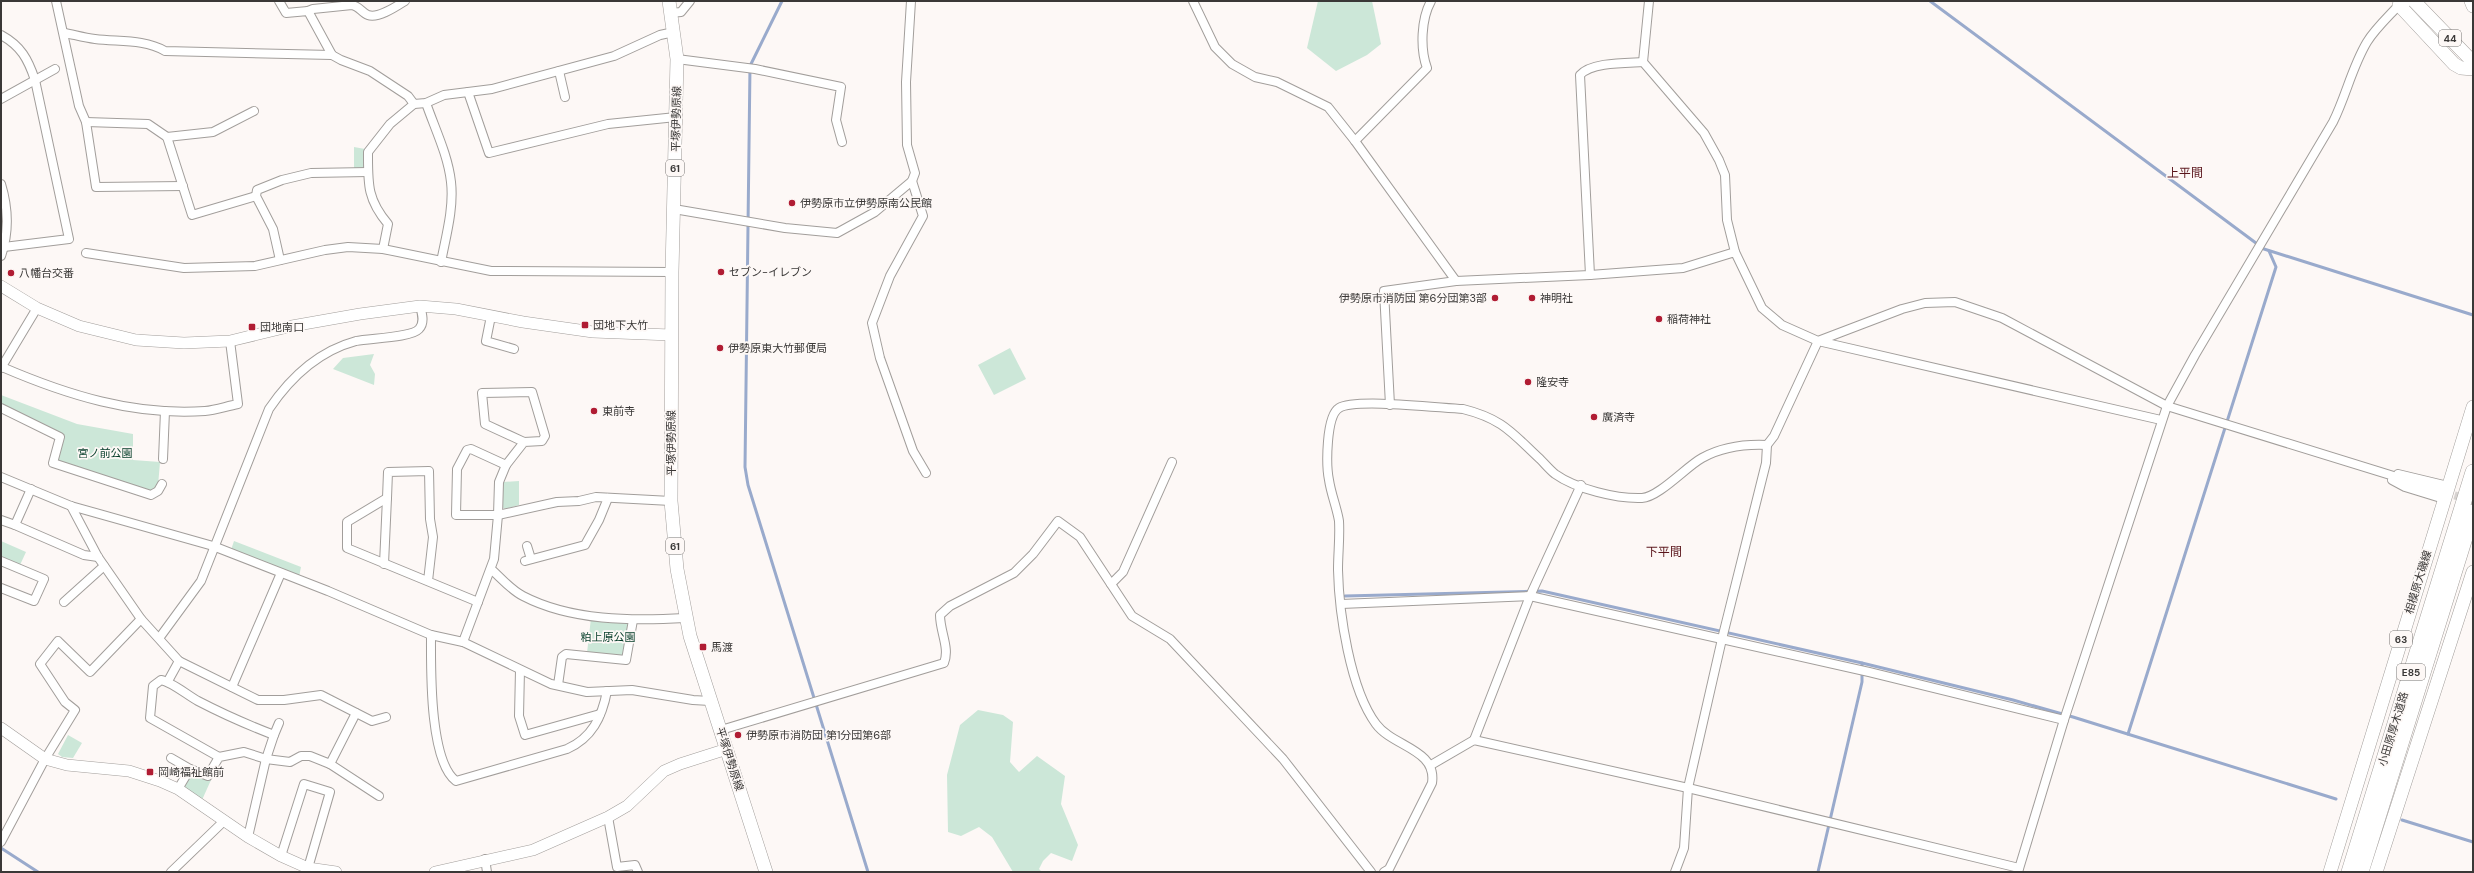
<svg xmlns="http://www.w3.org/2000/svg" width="2474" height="873" font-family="'DM Sans','Noto Sans JP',sans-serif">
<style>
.green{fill:#cce7d8}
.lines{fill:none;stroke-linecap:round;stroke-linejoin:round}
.stream{stroke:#9ac;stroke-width:3}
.minor-tunnel{stroke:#d6d2d0;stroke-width:8;stroke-dasharray:8 4;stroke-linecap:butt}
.minor-casing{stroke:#a29e9b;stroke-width:10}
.tertiary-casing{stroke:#a29e9b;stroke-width:12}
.primary-casing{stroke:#a29e9b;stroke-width:14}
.motorway-casing{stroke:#a29e9b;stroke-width:16}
.minor{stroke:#fff;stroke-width:8}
.tertiary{stroke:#fff;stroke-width:11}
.primary{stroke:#fff;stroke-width:13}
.motorway{stroke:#fff;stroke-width:15}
.poi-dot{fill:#b01c33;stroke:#fdf8f6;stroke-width:1.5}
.labels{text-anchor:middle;stroke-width:3.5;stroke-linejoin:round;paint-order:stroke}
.shield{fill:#fdf8f6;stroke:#747270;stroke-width:1}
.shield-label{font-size:10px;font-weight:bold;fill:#3a3837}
.street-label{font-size:11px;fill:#3a3837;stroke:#fdf8f6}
.poi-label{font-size:11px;fill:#3a3837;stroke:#fdf8f6;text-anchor:start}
.park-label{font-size:11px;fill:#013a25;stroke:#fdf8f6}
.neighbourhood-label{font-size:12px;fill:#59141a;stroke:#fdf8f6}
</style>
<rect width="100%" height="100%" fill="#fdf8f6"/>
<g class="green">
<polygon points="1318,1 1372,1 1381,44 1367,55 1336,71 1307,48"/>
<polygon points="354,147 365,149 365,166 363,169 354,169"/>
<polygon points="1010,348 1026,379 994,395 978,365"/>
<polygon points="374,354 370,365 375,374 374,385 333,369 343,358"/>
<polygon points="1,395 77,424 133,434 133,460 160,462 158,486 153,492 55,462 61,435 1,404"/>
<polygon points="519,481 519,505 505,509 502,507 503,482"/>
<polygon points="1,541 26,552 20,565 1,556"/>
<polygon points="234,541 301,567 299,577 231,550"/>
<polygon points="591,618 626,622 629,625 626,654 622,657 587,653"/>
<polygon points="978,710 1003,715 1013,722 1010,762 1019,772 1037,756 1065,776 1061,804 1078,845 1072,861 1051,853 1043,861 1039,869 1042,872 1013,872 992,837 979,827 961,836 948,832 947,775 960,725"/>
<polygon points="68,735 82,743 73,758 62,757 58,754"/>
<polygon points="194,772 211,780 202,800 182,788 190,773"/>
</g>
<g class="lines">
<g class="stream">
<polyline points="782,1 750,66 745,467 748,485 868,872"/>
<polyline points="1930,1 2264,249 2473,315"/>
<polyline points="1345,596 1542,591 1862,663 2013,700 2073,717 2336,799"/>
<polyline points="2128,734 2276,267 2269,251"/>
<polyline points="2402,820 2473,842"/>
<polyline points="1,848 38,872"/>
<polyline points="1818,872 1862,682 1862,663"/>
</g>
<polyline class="minor-tunnel" points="2443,492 2473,501"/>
<g class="minor-casing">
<g id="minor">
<polyline points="56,1 79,106 86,122 96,187 183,186"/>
<polyline points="279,1 286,13 308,11 332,55 341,60 370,71 408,96 414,104"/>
<polyline points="1193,1 1215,47 1232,64 1255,77 1277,82 1328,107 1355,141 1456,281 1590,275 1683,268 1735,252 1762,308 1782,325 1818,341 1902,309 1925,303 1955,302 2002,318 2167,406 2442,491"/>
<polyline points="1649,1 1643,62 1704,133 1719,160 1725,175 1727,220 1735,252"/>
<path d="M308,11L313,9L352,5C359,6 362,13 368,15C378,19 397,6 405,1"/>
<polyline points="671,13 681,12 690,1"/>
<path d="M65,33C75,35 85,38 95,39C119,42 144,39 165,51L332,55"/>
<path d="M1,35C21,46 28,59 35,80L69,239L4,247"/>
<polyline points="677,59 755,69 841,87 836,120 842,142"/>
<polyline points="559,71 565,97"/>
<polyline points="468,92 489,153 608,124 676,117"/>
<polyline points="1,99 55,69"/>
<path d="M426,103C435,129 448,155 451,182C454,208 446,236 441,262"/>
<polyline points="86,122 148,124 167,137 192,215 256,196"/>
<polyline points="167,137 213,132 254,111"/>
<path d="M1355,141L1427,68C1420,49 1421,19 1431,1"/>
<polyline points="912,181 923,216 890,276 872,323 880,358 913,451 926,473"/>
<path d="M1,184C8,207 9,233 1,256"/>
<polyline points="674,209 785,228 837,233 875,212 912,181 915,173 907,145 906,82 911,1"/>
<path d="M383,249L388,224C367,199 368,184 368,152L390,124L414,104L426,103L444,95L492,89L614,56L660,35L674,32"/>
<polyline points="86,253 184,268 255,266 325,250 348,247 383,249 491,271 672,272"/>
<polyline points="280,260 273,229 256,196 257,190 282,180 311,173 368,172"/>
<path d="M1590,275L1580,75C1591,62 1627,63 1643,62"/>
<polyline points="491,316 486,341 514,349"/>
<path d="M2,367C67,395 134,416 205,411C216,410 227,406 238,404L230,341"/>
<polyline points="1,368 37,308"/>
<polyline points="1390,405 1384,291 1456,281"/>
<polyline points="1,408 60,437 53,463 151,495 158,491 162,484"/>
<polyline points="163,459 165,411"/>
<polyline points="506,465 499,482 498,515 557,502 579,501 596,497 671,501"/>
<polyline points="2398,474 2448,486"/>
<polyline points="1,477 71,506 213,546 328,591 431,635 463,642 551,684 587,692 632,690 693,700 710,701"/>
<polyline points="2392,480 2405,487 2444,499"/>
<polyline points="71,506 98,557 141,619 179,661 258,700 284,700 321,695 372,721 386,717"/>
<polyline points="1,520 15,525 31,489"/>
<polyline points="15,525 84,555 98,557"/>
<polyline points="527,546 531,559"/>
<polyline points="1,561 44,579 34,601 1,588"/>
<polyline points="525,561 585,545 599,520 608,498"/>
<polyline points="384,564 387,498"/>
<path d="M491,569C501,578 511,590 523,596C571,621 632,621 685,618"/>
<polyline points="428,581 433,537 430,519 429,471 388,472 387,498 347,522 347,548 478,602"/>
<polyline points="1111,584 1123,572 1172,462"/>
<polyline points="64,602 104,566"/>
<polyline points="1341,604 1530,596 1869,672 2064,720"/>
<path d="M431,635C431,667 429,761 456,781L567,749C592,738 602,717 607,691"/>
<path d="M160,637L201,581L269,409C290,378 319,351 356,341C369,338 411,338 419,329C425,323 422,313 420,306"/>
<polyline points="463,642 494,559 498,515 456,515 457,469 467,450 471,449 506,465 524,442 542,441 545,436 532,392 482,393 485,424 524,442"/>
<polyline points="520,670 519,716 525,735 600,714"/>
<polyline points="168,681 179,661"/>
<polyline points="558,685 562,657 566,654 626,660 633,620"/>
<polyline points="232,687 281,573"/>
<path d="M721,730L944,663C950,648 940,632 940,615L950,606L1014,573L1033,554L1058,521L1080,537L1132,616L1170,639L1283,759L1371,872"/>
<polyline points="1474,740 1530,596 1581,485"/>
<path d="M219,757L150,718L153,686L161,680C172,682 187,695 198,701C223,714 248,725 274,735L279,723"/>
<polyline points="171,758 190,769"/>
<polyline points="330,764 356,713"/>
<polyline points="1431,765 1474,740 1688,788 2019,868"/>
<polyline points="178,789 190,769 208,776 219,757 244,752 266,759 290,762 301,756 310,756 330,764 379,796"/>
<polyline points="608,817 617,867 635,865 638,872"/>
<polyline points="248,837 266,759 274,735"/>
<polyline points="1,842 45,759 75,710 65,702 40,664 58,641 90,672 141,619"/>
<polyline points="281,856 304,784 330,792 308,868"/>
<polyline points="485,859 487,872"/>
<polyline points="171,872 224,821"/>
<path d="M1384,872L1389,869L1432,783C1437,749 1393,747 1376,724C1350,689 1339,613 1338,570C1338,553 1340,538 1339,521C1337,508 1331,494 1329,480C1326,465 1326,416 1339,408C1355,398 1440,408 1463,409C1503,419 1512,433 1540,459C1545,464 1550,470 1555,474C1576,489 1617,499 1642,498C1659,497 1687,466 1702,458C1722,447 1745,444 1767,445L1774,436L1818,341L2161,420"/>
<polyline points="1675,872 1684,848 1688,788 1722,639 1766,463 1767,445"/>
<path d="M2018,872L2064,720L2167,406L2195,355L2333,122C2346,96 2352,67 2367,42C2375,29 2388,17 2399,5"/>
</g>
</g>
<g class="tertiary-casing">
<g id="tertiary">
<polyline points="1,286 37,308 79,326 136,340 184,343 230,341 292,326 360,314 420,306 456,309 523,322 593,332 671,335"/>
<polyline points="1,728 45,759 67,765 129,771 160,781 178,789 248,837 281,856 308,868 336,872"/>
<polyline points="435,872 533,850 608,817 627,806 664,771 680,764 727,749"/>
</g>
</g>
<g class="primary-casing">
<g id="primary">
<polyline points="669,1 677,59 672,272 671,501 677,569 690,636 766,872"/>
<polyline points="2405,1 2399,5 2454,64 2461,68 2473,69"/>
<polyline points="2414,1 2473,62"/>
<polyline points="2471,1 2473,6"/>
<polyline points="2330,872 2473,407"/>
<polyline points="2376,872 2473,572"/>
</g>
</g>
<g class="motorway-casing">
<g id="motorway">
<polyline points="2349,872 2473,472"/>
<polyline points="2361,872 2473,512"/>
</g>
</g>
<use href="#minor" class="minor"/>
<use href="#tertiary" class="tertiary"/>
<use href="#primary" class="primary"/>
<use href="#motorway" class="motorway"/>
</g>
<g class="poi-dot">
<circle cx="792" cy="203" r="4"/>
<circle cx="721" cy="272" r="4"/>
<circle cx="11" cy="273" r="4"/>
<circle cx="1495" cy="298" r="4"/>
<circle cx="1532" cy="298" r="4"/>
<circle cx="1659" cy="319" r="4"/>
<rect x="581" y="321" width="8" height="8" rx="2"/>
<rect x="248" y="323" width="8" height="8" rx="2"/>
<circle cx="720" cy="348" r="4"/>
<circle cx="1528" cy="382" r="4"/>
<circle cx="594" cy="411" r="4"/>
<circle cx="1594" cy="417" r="4"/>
<rect x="699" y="643" width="8" height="8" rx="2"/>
<circle cx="738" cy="735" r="4"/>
<rect x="146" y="768" width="8" height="8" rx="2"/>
</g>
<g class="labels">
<g class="shield">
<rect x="2439" y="30" width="22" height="16" rx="3"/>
<rect x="666" y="160" width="18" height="16" rx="3"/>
<rect x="666" y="538" width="18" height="16" rx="3"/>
<rect x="2390" y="631" width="22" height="16" rx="3"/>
<rect x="2397" y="664" width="28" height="16" rx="3"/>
</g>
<g class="shield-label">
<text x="2450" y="42">44</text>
<text x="675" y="172">61</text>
<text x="675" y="550">61</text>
<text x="2401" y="643">63</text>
<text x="2411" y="676">E85</text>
</g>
<g class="street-label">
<text transform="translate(676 119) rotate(-89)" y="4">平塚伊勢原線</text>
<text transform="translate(671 443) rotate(-90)" y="4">平塚伊勢原線</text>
<text transform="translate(2418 582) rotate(-73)" y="4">相模原大磯線</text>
<text transform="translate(2393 729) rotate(-73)" y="4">小田原厚木道路</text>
<text transform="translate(730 759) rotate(72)" y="4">平塚伊勢原線</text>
</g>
<g class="poi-label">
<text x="800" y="207">伊勢原市立伊勢原南公民館</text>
<text x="729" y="276">セブン-イレブン</text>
<text x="19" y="277">八幡台交番</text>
<text x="1487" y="302" text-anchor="end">伊勢原市消防団 第6分団第3部</text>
<text x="1540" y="302">神明社</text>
<text x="1667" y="323">稲荷神社</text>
<text x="593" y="329">団地下大竹</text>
<text x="260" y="331">団地南口</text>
<text x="728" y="352">伊勢原東大竹郵便局</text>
<text x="1536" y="386">隆安寺</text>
<text x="602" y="415">東前寺</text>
<text x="1602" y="421">廣済寺</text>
<text x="711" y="651">馬渡</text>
<text x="746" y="739">伊勢原市消防団 第1分団第6部</text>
<text x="158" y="776">岡崎福祉館前</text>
</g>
<g class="park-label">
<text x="105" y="457">宮ノ前公園</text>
<text x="608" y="641">粕上原公園</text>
</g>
<g class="neighbourhood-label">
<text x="2185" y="177">上平間</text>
<text x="1664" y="556">下平間</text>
</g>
</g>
<rect width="2474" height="873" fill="none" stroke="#3a3837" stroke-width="4"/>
</svg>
